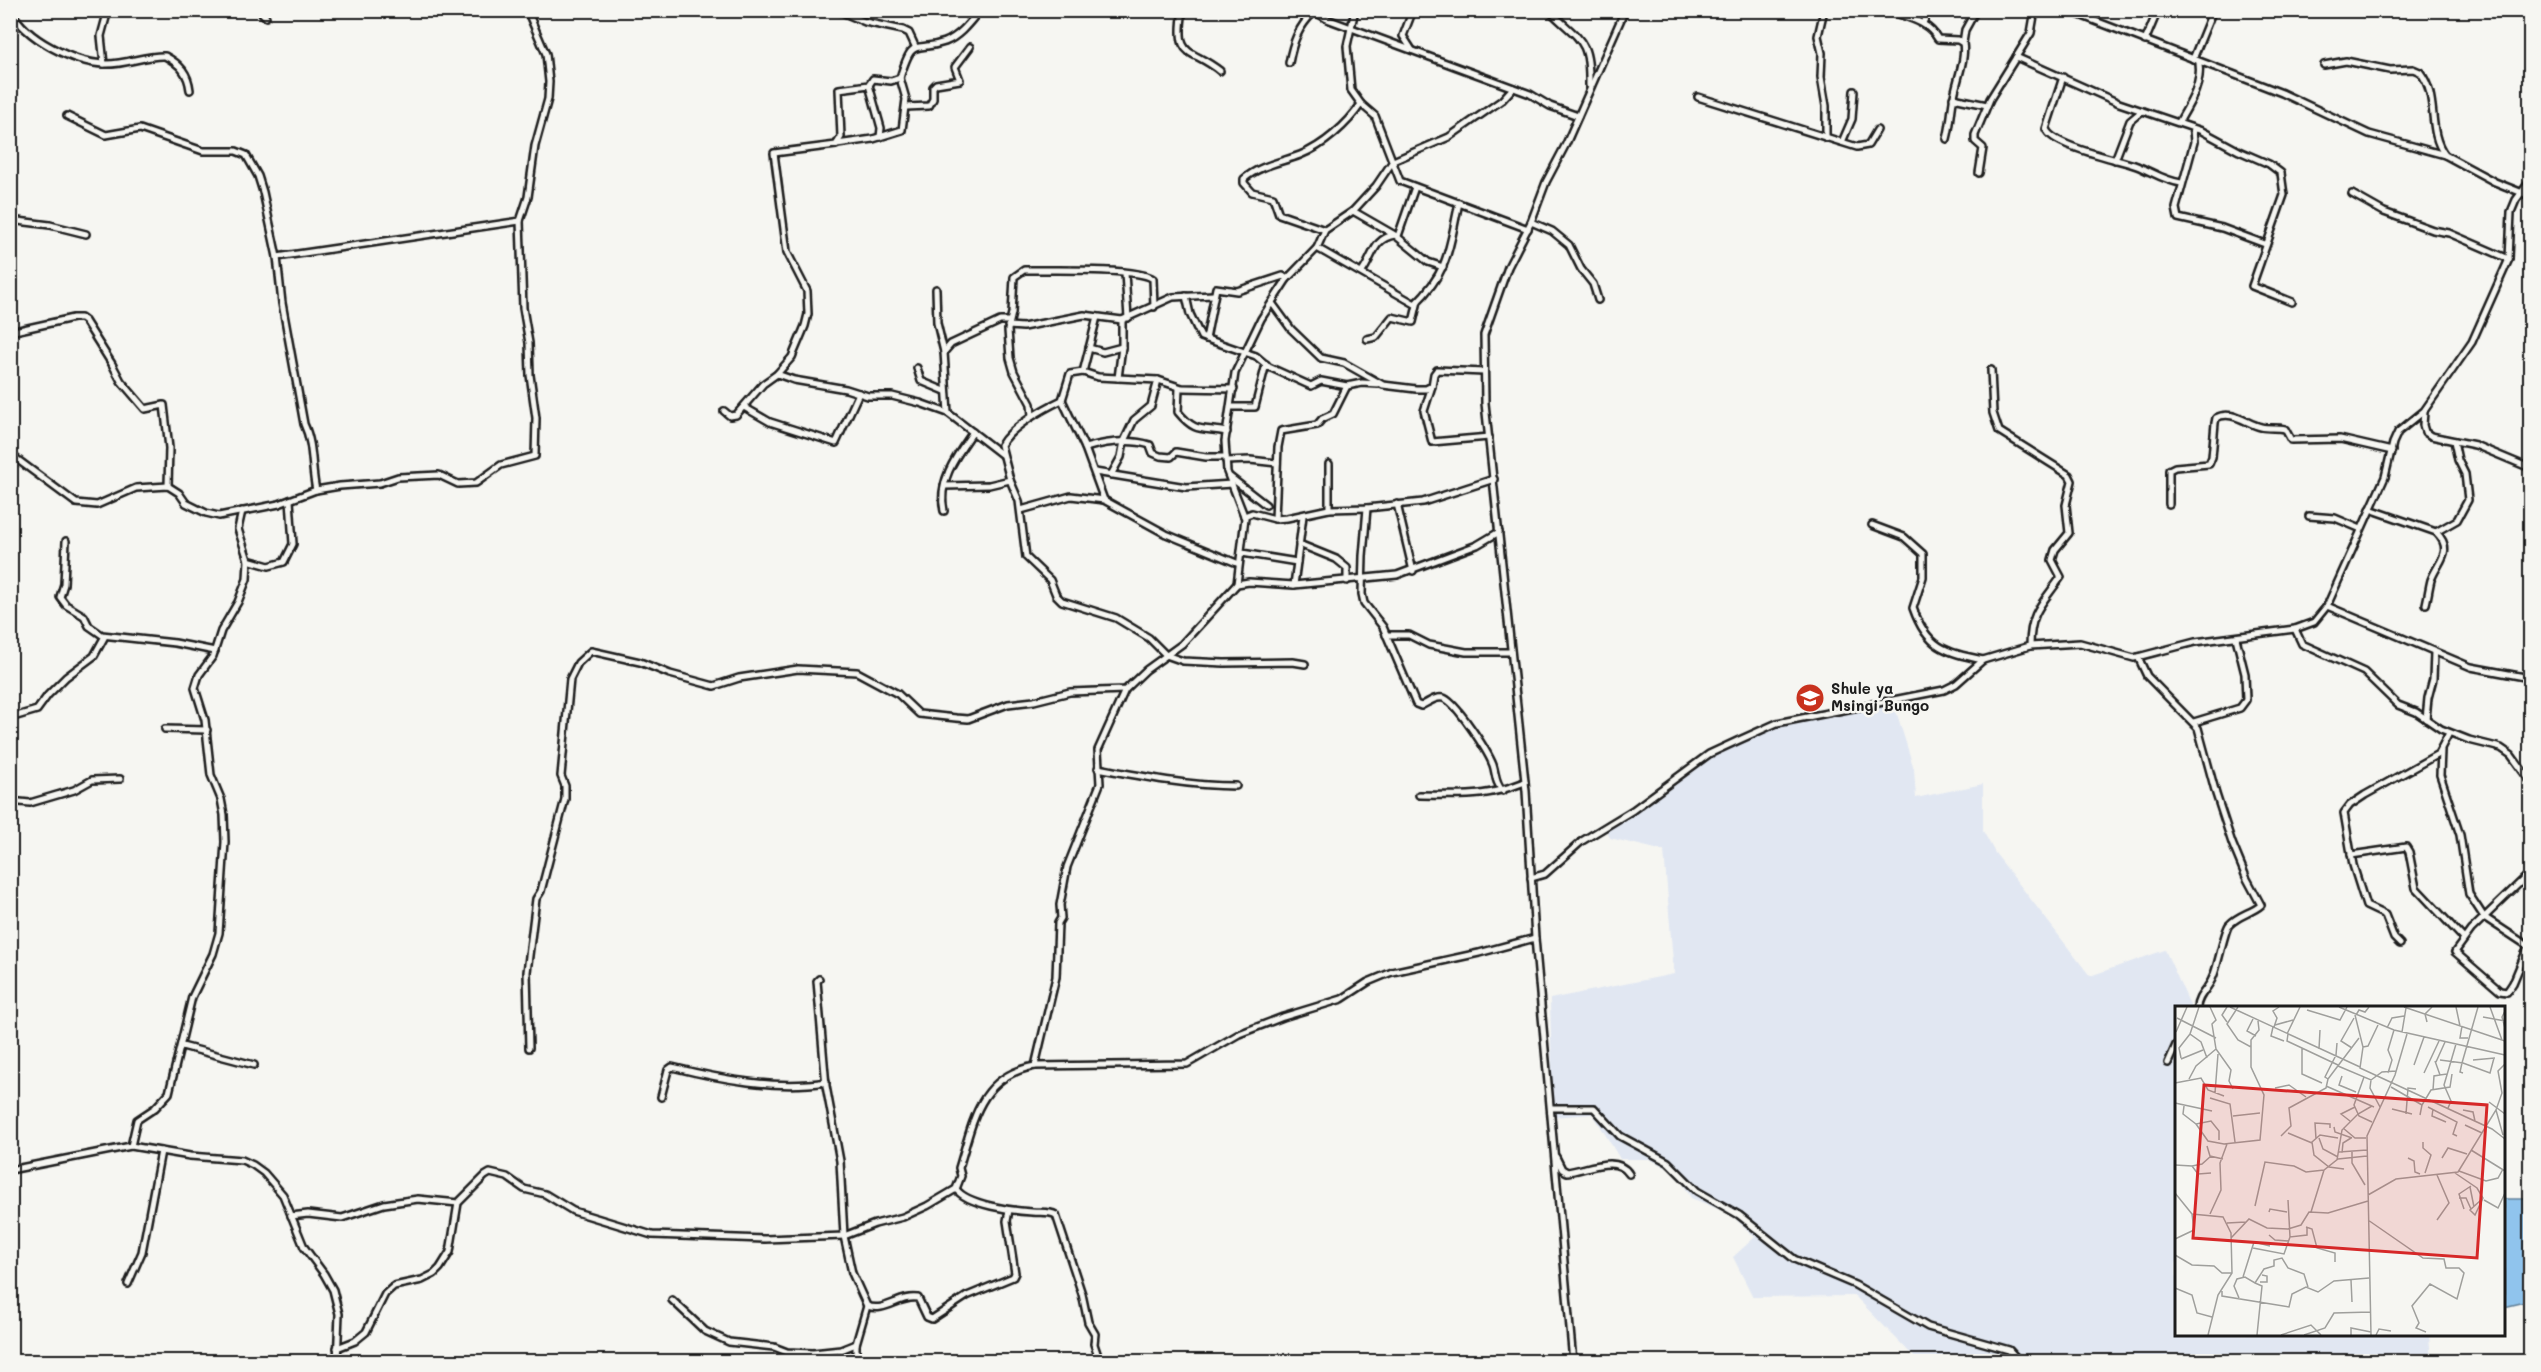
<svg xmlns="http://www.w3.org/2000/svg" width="2541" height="1372" font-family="Mali,sans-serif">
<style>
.built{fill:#e1e7f2}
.water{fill:#90c4ed;stroke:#628199;stroke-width:1.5}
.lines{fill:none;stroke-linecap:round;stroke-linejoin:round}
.street-casing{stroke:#1c1c1c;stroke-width:10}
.street{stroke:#f6f6f2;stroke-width:5}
.labels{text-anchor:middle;stroke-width:5;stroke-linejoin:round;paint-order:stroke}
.poi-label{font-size:15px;font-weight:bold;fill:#1c1c1c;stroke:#f6f6f2;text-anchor:start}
.inset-road{fill:none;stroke:#9f9f9c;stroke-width:1.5}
.view{fill:#d62828;fill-opacity:0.15;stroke:#d62828;stroke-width:3}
.inset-edge{fill:none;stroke:#1c1c1c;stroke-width:3}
</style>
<rect width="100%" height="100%" fill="#f6f6f2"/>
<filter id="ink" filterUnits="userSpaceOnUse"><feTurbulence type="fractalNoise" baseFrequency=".0167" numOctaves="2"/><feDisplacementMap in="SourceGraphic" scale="12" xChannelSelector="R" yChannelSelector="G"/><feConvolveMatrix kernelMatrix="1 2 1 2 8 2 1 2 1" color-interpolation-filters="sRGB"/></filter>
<g filter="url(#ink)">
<polygon class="built" points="1893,701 1914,769 1916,798 1983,784 1983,831 1995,853 2090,976 2165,950 2191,1007 2176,1008 2176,1334 2429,1335 2431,1361 1918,1361 1855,1296 1753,1297 1733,1257 1755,1237 1729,1213 1691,1198 1676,1172 1649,1159 1620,1159 1593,1114 1553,1117 1550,999 1674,974 1664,851 1610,838 1605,826 1654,794 1685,767 1761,727"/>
<polygon class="water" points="2504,1199 2530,1199 2530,1293 2525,1302 2504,1307"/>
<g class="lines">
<g class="street-casing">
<g id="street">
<path d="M11,10C25,39 74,63 105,64C125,65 145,55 165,56C180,64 188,73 190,90"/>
<polyline points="259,10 266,17"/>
<polyline points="837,10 865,22 903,30 909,33 915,46"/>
<path d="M1183,10C1175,60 1190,47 1220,71"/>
<polyline points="1312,10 1327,19 1530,94 1550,106 1578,116"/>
<polyline points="1355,10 1347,46 1351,90 1361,104 1375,116 1400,181 1528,229"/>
<path d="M1549,10C1579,41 1590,37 1589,85"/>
<polyline points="1824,10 1818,36 1822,53 1821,77 1826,106 1826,138"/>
<path d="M1887,10C1907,18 1927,20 1938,39L1958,40L1963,43C1966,59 1957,79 1954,96C1951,110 1951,124 1947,139"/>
<polyline points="2067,10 2282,93 2369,134 2445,155 2495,182 2530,196"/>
<polyline points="1923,23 1929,10"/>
<polyline points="2145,41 2158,10"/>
<polyline points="1963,43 1965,30 1976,10"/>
<polyline points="1412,50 1403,36 1413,10"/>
<polyline points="2016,57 2119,103 2202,131 2239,151 2269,164 2281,173 2284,195 2252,286 2292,302"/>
<polyline points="2193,59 2213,10"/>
<path d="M1289,63C1293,42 1298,27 1314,12"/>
<polyline points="104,64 101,36 108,10"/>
<path d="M2324,65L2346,61L2390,70L2413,69L2420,72C2440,98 2426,130 2445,155"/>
<path d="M2063,77L2046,129C2053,147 2118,159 2137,166C2152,172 2165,181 2181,183"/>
<polyline points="869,85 881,128 880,137"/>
<polyline points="1698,97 1857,147 1868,145 1877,130"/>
<polyline points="1953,98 1987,105"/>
<polyline points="906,107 929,106 933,99 933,87 936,84 960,80 955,67 970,47"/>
<path d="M67,116L106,135L140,129L203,151H236L246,155L258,176L263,192L277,257L282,303L304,424C314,445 311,468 316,490"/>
<path d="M2179,122C2190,103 2202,85 2199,63"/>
<polyline points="2193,129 2194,142 2176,208 2178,218 2222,228 2265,244"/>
<polyline points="1842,142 1852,119 1854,91"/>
<polyline points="837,144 873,139 902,130 906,99 900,78"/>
<polyline points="2115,160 2130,121 2142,111"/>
<polyline points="1979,173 1983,148 1975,141 1975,135 1990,99 2031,33 2035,10"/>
<polyline points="2352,194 2384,212 2433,230 2449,233 2509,259"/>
<polyline points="1353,211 1393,234"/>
<polyline points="10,220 50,225 86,234"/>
<polyline points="1531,222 1552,231 1569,245 1581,269 1593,284 1598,300"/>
<path d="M1325,230L1279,214L1273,197L1252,192L1244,183V179C1260,165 1282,162 1300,155C1323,146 1348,124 1361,104"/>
<polyline points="1398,236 1415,187"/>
<path d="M1317,248L1415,304C1450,270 1449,247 1459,203"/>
<polyline points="277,257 520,221"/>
<path d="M1362,272C1373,258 1373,238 1395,235L1428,262L1443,267"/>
<polyline points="1125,273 1128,318"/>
<polyline points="936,289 937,323 944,352"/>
<polyline points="1186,296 1190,314 1201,337 1256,356 1269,367 1311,386 1321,381 1347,386 1362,383 1378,384"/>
<polyline points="1272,303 1291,329 1321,358 1344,363 1383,385 1416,389 1426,389 1432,386 1434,374 1437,370 1484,372"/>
<polyline points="1008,326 1023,327 1084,315 1122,320 1173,297 1213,295"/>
<polyline points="10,332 73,318 81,318 85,321 112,364 121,381 145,409 164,405 169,448 168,486"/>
<polyline points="1206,339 1216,288 1237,291 1283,276 1287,279"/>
<polyline points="1367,339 1376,337 1392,317 1413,322 1418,301"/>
<polyline points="1089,348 1103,352 1122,347"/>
<polyline points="917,368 921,381 945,391"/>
<path d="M1991,370L1993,413L1999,431L2069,475L2072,481L2066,505L2069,533L2055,550L2052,560L2061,577C2043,603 2030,611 2030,646"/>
<polyline points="1083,372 1097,317"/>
<polyline points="777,374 794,380 846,389 868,396 892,396 920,403 948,413 1001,454"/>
<polyline points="1118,378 1122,347 1122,320"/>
<polyline points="1432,386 1424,411 1432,442 1489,437"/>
<path d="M1179,388L1178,412C1196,434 1202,427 1227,432"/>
<path d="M1234,389L1182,388L1158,380L1098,377L1083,372L1070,374L1062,400C1043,409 1011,427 1001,445L1010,480L1019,501L1026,557L1050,580L1056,595L1062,601L1116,618L1149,638L1166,655L1183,661L1224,663L1293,662L1305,664"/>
<polyline points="1062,400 1085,448 1104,500 1166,534 1239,564"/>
<polyline points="744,407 770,422 836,443 859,393"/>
<polyline points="1231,407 1255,407 1266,364"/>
<path d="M724,411L730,416L736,415L763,384L777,374L792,357L805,326L808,314L807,291L787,252L774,153L836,145L841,137L839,89L869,85L873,79L891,81L900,78C913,35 914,53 945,42C960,36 970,22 980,10"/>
<polyline points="2424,412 2423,425 2425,432 2431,436 2475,445 2530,468"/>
<polyline points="948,413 944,352 951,344 1000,321 1009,321"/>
<path d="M1032,416L1031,404L1014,372L1010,358L1008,330L1012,313L1014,277L1024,270H1032C1053,270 1141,268 1153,279L1154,307"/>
<path d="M1085,448C1106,442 1129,438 1150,445L1153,453L1160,456L1171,457L1176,452L1206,457H1226"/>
<polyline points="10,454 76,503 97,505 136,488 168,486 179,493 186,503 206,513 219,516 279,504 316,490 340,486 380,483 398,477 439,475 458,484 476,483 501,465 535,456 536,418 530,375 529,343 523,308 520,221 528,197 535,146 548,99 549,82 546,54 527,10"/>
<polyline points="1226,461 1250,460 1277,463"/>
<polyline points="1095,472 1186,487 1232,484"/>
<polyline points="1111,475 1121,457 1124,441 1134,420 1151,406 1158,380"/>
<polyline points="1230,477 1266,505"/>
<polyline points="945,486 989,485 1010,480"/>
<polyline points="1397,504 1413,571"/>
<path d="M2169,504V470L2175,467L2209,464L2212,457L2215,423L2216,418C2231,409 2247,424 2261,427C2269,429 2277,427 2285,429L2291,440L2340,439L2392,451"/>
<path d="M1367,508L1363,556L1362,594L1364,603L1383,627L1416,704L1421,706C1427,703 1436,696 1443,698C1455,700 1488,752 1493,765C1496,774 1495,783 1503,791"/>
<polyline points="1329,509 1329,464"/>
<path d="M2370,509L2436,532C2455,551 2438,561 2431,580C2429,588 2428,596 2426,604"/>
<polyline points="1021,510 1071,496 1104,500"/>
<path d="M944,511C937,481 957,455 973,432"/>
<polyline points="1244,516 1252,513 1275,519 1287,518 1329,509 1367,508 1423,502 1494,479"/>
<polyline points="2309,516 2335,518 2361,529"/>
<polyline points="1275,519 1278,447 1281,431 1317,425 1322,419 1333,414 1347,386"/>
<path d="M1872,525L1904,537L1923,554V577L1913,608C1927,648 1945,652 1983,660"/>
<polyline points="2436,532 2457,520 2468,500 2465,474 2458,460 2454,441"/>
<polyline points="66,541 64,584 60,597 66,605 84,616 89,626 102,635 175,643 215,651"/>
<polyline points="1299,544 1336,559 1347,568 1347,581"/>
<polyline points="1242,553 1297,562"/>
<polyline points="248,560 269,566 284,562 293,544 290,500"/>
<polyline points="1237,584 1245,518 1227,472 1225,441 1235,373 1261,319 1287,279 1317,248 1325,230 1353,211 1376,186 1393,161 1449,137 1502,100 1513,88"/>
<polyline points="1294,585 1303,516"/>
<polyline points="2327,606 2471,667 2530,678"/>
<polyline points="2295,629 2302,644 2364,672 2398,705 2416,712 2441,729 2469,740 2501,748 2511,755 2530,781"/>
<polyline points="1386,635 1409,635 1429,645 1466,652 1511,652"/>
<path d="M2138,657L2147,676L2198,728L2216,794L2232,843L2246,877L2261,905C2252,913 2238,915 2229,925C2224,931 2218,968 2212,979C2208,989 2197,996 2197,1008"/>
<polyline points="10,718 37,710 48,695 66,677 94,656 105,636"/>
<polyline points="2426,719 2428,698 2433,679 2434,652"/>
<polyline points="2194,722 2240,708 2246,700 2245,674 2236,638"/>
<polyline points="165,729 207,730"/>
<polyline points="2441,750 2440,775 2460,835 2469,894 2484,917 2528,946"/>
<path d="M1098,768C1144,777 1190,786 1236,786"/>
<path d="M1419,795C1464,795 1481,799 1525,782"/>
<polyline points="10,801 30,803 74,790 92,780 120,779"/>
<polyline points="2351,855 2406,847 2409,852 2416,888 2464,939"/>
<polyline points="2530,873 2471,930 2455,952 2500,991 2507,992 2513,983 2530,942"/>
<polyline points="1531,878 1545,874 1582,841 1633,810 1709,754 1737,741 1777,723 1944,690 1956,684 1983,660 2030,646 2080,643 2134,658 2195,642 2295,629 2314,622 2327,606 2385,477 2393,443 2398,432 2424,411 2472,342 2509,259 2511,212 2516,200 2530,181"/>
<polyline points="2400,944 2394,938 2385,915 2366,906 2353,865 2344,813 2350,805 2365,795 2438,754 2449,733"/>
<path d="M819,979L817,981L826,1086L840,1161L844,1236L852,1273L867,1306C885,1313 900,1295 918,1298L927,1317L932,1319L967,1296L1013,1277L1015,1273L1007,1221L1009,1210"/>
<polyline points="182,1046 254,1065"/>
<polyline points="529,1048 527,972 536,899 541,891 565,799 565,786 561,776 570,679 578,663 591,651 640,662 670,674 714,686 739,678 798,669 857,672 898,694 919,714 956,718 968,719 1008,704 1034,701 1070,692 1125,690 1146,670 1182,644 1237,584 1249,582 1294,585 1397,575 1477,545 1499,532"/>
<polyline points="2168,1063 2176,1045"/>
<polyline points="1035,1066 1056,977 1058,923 1061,918 1060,905 1067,867 1100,784 1098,750 1125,690"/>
<path d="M661,1097L668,1070L672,1067C720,1079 776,1090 826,1082"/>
<polyline points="1551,1108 1594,1108 1620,1136 1668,1162 1697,1191 1739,1215 1794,1259 1855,1285 1928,1327 2009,1350 2020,1362"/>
<polyline points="131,1146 137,1120 155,1108 169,1093 192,997 213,954 219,933 225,842 224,815 221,799 211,775 205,720 195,688 199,675 213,656 221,631 238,602 247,579 248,560 238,529 242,511"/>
<path d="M1556,1157L1562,1169L1567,1172C1586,1170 1617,1154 1629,1174"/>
<polyline points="10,1170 131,1146 190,1156 242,1160 253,1165 264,1173 283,1195 304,1247 324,1274 333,1290 339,1314 337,1362"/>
<path d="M956,1189C967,1205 1014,1211 1032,1212C1040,1213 1049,1211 1056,1215L1082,1294L1088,1322L1095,1334L1094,1344L1100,1362"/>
<polyline points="291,1216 308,1214 342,1218 384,1204 418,1199 458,1203"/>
<polyline points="128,1284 142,1252 161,1151"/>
<polyline points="672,1300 705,1331 729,1342 774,1347 787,1352 813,1353 841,1350 856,1344"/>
<path d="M337,1348L355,1341L366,1332L385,1294L394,1286L422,1280L434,1274L440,1268L450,1252L458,1203L485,1176L490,1173L507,1177L524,1189L545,1194L573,1211L652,1235L765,1239L844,1236L875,1224L903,1217L927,1206L956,1189L961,1176L959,1168C973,1122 979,1076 1035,1066L1187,1064L1239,1034L1283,1017L1342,999L1368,982L1392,972L1479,953L1535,938"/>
<polyline points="856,1362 856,1344 867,1306"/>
<polyline points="1573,1362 1535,938 1526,791 1485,403 1484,335 1508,267 1531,222 1546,182 1566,144 1625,10"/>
</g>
</g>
<use href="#street" class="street"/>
</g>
</g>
<defs>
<g id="school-disc" transform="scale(1.5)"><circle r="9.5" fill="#c8321e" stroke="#f6f6f2"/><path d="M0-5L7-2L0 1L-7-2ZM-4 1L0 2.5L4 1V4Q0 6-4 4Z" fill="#fff"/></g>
</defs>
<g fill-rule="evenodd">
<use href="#school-disc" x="1810" y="698"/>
</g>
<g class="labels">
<g class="poi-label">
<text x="1831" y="694">Shule ya<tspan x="1831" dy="17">Msingi Bungo</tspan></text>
</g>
</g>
<g transform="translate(2175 1006)">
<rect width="330" height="330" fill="#f6f6f2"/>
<path class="inset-road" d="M24,1L15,28L26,36L32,52M35,1L41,14L37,18L41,43L56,64L54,75L58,83M55,1L185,61M164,1L219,24L330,49M229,1L330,35M281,1L285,20M315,1L327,34M132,4L165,14L172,1M180,9L188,41L185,62L317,123L330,133M181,9L184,4L190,6L194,1M308,11L330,15M2,12L41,32M78,13L72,25L81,30M52,16L47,9L52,1M252,16L250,8L257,1M100,19L118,14M287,20L285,32H293M98,21L96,30L109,35M99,21L102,12L98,5L104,1M212,22L217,12L229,10M330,22L327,11L330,5M1,26L12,1M227,26L231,2M112,28L125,1M113,28L112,35L163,59M76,41V34L84,24L83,15M188,41L193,40L203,19M127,42V68L147,77M177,42L166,35L179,12M144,43L145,24M6,52L4,42L15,28M6,53L28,44M265,54L288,57L315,67L319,52M298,54L320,52M260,55L265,69L272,68M261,56L270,36M239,59L249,31M163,60L196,74L207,66L221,65M213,67L217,54L213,44L219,24M249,67L264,35M288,67L285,66L287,57L303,1M167,70L164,79L181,86M189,71L179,99L184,110L197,116M14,73L21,60L41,43M153,73L184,32M196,74L195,82L205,101M0,77L26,72L33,84L49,90M151,80L199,101M216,81L247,99L245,109M100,82L114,79L131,91M258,84L259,70L265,69M40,87L43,48M35,92L55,98L60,136M314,96L330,108M0,97L37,105M247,99L256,84L275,81L277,68M9,100L8,108L21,118L36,115L44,125V134M253,101L282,116L278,128L282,130M273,102L276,95L269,79L281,38M217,103L237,108M258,103L257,110L271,116M288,104L298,106L300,115M321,104L328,129M231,108L233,82L241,83M58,110L85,107M175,115L166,108L180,101M21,118L33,135L49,138L85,134L89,89L76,61V41L63,34L52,18L63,1M290,119L307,127M159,121L160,126L177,132M168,122L180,132H191M113,127L137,137M106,130L116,120L114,102L151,82L153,73L150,71L161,49L162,37M144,132L148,143L163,151M163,132L145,129L137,136L139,149L154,161L169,163M141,133L140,117L155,118V122M248,136V142L256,149L250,167M32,140L35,150L48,153M296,144L330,165M164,146L192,144M177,146V157L190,179M167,147L168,137L176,132M233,152L239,155L240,166L245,168M267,152L273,142L292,148M162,154L167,124L183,108L197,100M0,159L17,160L23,168L36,167M17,160L27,158L36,150M284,165L311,175L323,172L328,163M280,167L302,182L308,192L300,209L295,204L306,194M262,169L274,197L262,214M295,181L299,201M0,187L17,208L48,211L56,227L57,267L43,289L33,329M193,189L221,173L283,166L321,104L327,87L323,65L330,58M284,192H291L296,203M113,194L115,231L132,229V222M309,194L323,202L330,187M80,200L90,156L119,160L131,166L149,164L163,153L192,150M289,203L284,188L296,180M94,206L95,203L112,206M136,206L149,164M35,208L46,184L45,157L52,138M193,214L248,252L269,253L271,262H284L289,267L282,293L255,278L237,300L244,317L241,322L251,326M52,217L71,216M131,221L137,223L142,242L160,247V256M94,229L100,234L114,235M56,232L74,213L92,222L113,223L126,219L134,206L153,207L193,195M0,233L19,224L17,208M78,242L109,248L115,231M0,249L17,259L39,260L47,267H57M68,271L79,236L95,240M176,274L177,296M85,276H92V270L87,269M80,277L87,280L82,329M0,282L17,289L22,307L37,311M47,285V290L114,301L117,288L131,281L143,286L159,275L194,272M64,292L59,280L62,273L70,271L80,277L89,263L99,260V254L107,252L113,262L129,268L133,281M106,329L136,319L146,329M129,329L150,322L159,307L196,306M176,329V322L196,326M196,329L192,130L220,69L232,28M201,329L204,323L216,325"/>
<path class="view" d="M29,79L312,99L302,252L18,232Z"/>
<rect width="330" height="330" class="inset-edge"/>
</g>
<rect width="2541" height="1372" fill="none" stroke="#f6f6f2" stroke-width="36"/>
<rect x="18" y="18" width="2505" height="1336" fill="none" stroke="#1c1c1c" stroke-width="2" filter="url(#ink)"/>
</svg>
